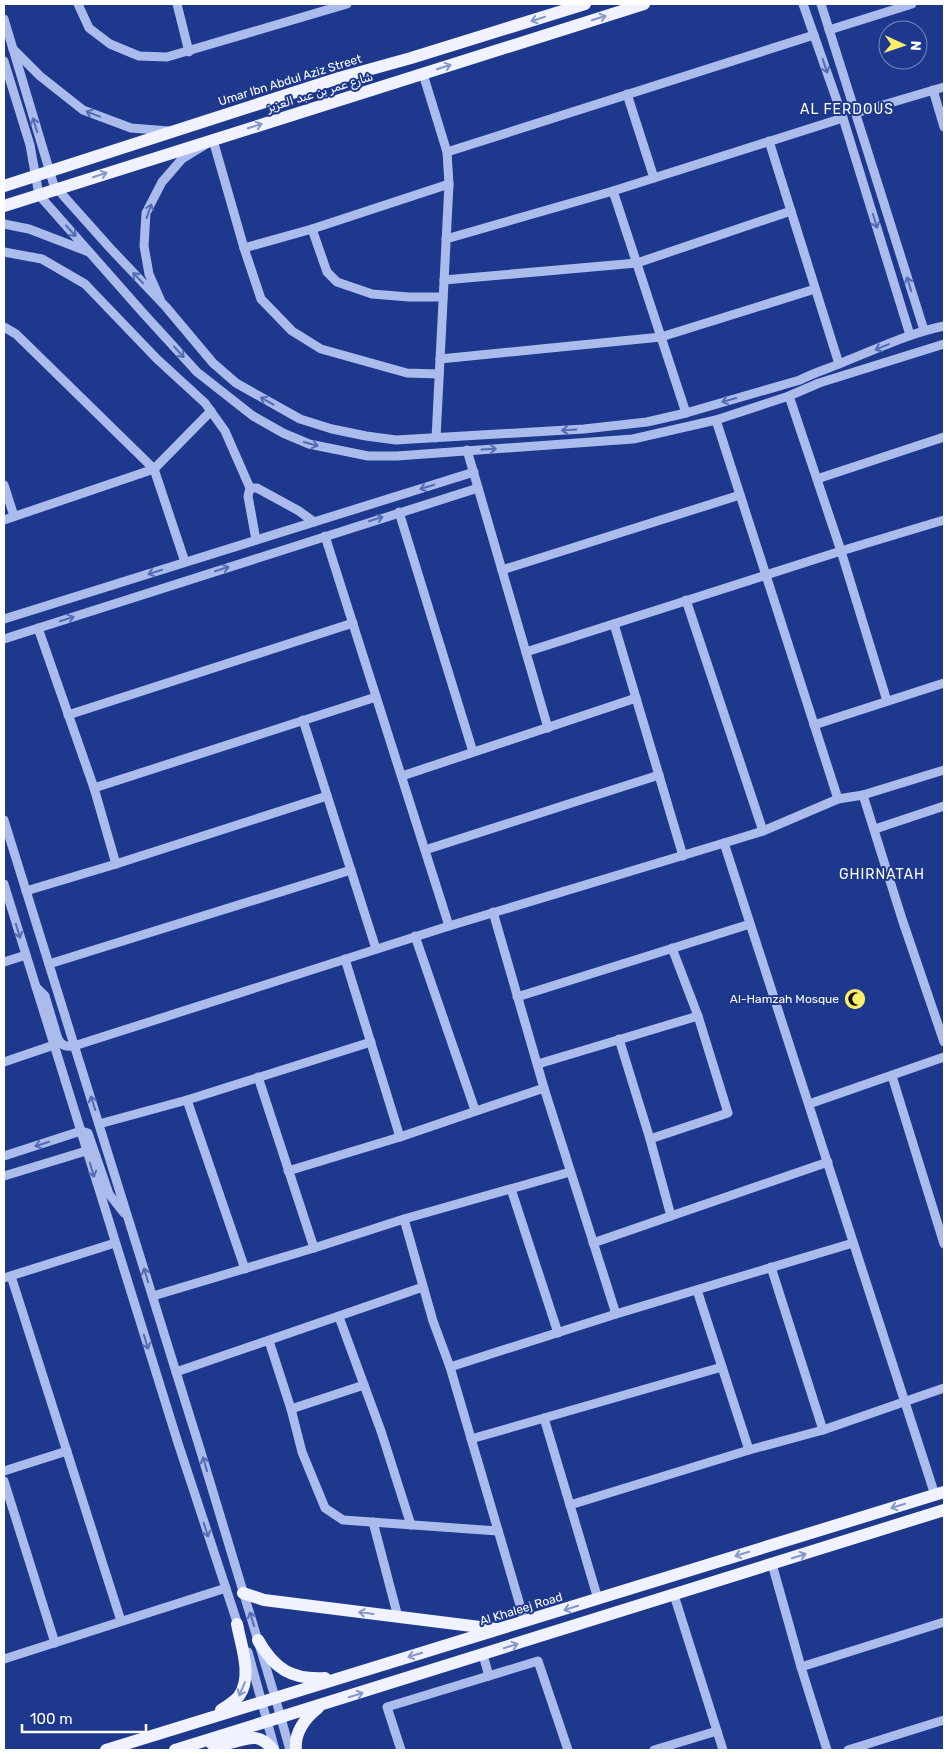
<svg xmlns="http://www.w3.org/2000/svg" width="948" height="1754" font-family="Rubik,Cairo,sans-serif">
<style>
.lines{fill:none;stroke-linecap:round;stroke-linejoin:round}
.minor{stroke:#aabbec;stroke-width:9}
.major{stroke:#f0f3ff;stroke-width:12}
.oneway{stroke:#8696c6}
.oneway2{stroke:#556cb2}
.labels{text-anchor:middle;stroke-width:4;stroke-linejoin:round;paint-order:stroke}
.street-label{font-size:12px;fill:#fff;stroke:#1d388c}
.poi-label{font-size:12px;fill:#fff;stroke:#1d388c;text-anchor:end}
.neighbourhood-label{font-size:14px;letter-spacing:1px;fill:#fff;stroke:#1d388c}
</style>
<rect width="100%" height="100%" fill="#1d388c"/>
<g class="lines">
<g class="minor">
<polyline points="78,4 89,28 110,44 139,56 167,57 347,4"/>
<polyline points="177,4 189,52"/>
<polyline points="803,4 843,118 910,335"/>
<polyline points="821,4 924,330"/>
<path d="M4,19L55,189L60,192L110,248L166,307L213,363L236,383L300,419L332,429L366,436L396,440L584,429L647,422L686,413L800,380C815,372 831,368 846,361C879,348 910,333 944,326"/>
<polyline points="829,30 912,4"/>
<polyline points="13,49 40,76 83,110 131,128 169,131"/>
<polyline points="4,61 30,145 39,195 144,314 197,372 253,416 283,433 309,444 368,456 397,456 633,439 716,420 789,396 819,383 944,344"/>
<polyline points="423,74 447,152 449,184 436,438"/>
<polyline points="933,90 944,127"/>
<polyline points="627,94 654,178"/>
<polyline points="856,113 944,87"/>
<polyline points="769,141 839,364"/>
<polyline points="447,152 814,35"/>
<polyline points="613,191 686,413"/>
<polyline points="4,224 29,229 89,252"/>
<polyline points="312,229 327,272 337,282 372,294 409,297 443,297"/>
<polyline points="446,239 613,191 843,118"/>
<polyline points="4,252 42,259 85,284 157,359 205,403 225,431 250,488 248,496 256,540"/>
<polyline points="444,280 637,263 791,211"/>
<polyline points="160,299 149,274 144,246 146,213 162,182 182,159 213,140 244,248"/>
<polyline points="4,327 16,334 154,469 185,562"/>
<polyline points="440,359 661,337 815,289"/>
<polyline points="439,374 407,373 321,349 292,331 261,299 244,248 312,229 449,184"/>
<polyline points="789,396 841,551 887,701"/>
<polyline points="716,420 838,799"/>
<polyline points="467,450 548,728"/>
<polyline points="817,479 944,437"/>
<polyline points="4,485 14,516"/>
<polyline points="250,488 257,488 299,511 314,522"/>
<polyline points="399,512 473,752"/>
<polyline points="4,520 154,469 211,411"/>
<polyline points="325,536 449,926"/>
<polyline points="502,570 740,495"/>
<polyline points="686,600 763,831"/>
<polyline points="4,619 474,472"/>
<polyline points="614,624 683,856"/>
<polyline points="38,628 94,788 116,864"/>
<polyline points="4,639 478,488"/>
<polyline points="526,652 841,551 944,520"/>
<polyline points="68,715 353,623"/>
<polyline points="303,720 376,949"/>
<polyline points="814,725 944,683"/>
<polyline points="402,776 636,698"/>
<polyline points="94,788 376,697"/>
<polyline points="863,795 902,919 944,1042"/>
<polyline points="4,820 200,1449 275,1697 290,1750"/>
<polyline points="875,829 944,806"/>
<polyline points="724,843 935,1495"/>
<polyline points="425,850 659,775"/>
<polyline points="4,884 178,1443 239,1628"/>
<polyline points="26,891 116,864 327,796"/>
<polyline points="493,912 544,1088 616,1314"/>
<polyline points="415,936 475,1110"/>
<polyline points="345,959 400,1137"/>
<polyline points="4,962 26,955"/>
<polyline points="49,964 351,870"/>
<path d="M36,987L45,996L58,1039C62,1046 66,1047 74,1046L449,926L724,843L763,831L838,799L863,795L944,770"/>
<polyline points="517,997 750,924"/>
<polyline points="4,1062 54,1045"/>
<polyline points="538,1064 698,1016"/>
<polyline points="892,1076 944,1244"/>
<polyline points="258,1077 314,1248"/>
<polyline points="809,1104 944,1057"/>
<polyline points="99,1124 187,1100"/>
<polyline points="650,1139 728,1113 698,1016 672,948"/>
<polyline points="4,1156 81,1131 88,1133 109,1194 124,1213"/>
<polyline points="288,1171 400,1137 544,1088"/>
<polyline points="4,1176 86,1151"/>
<polyline points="511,1189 558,1333"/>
<polyline points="671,1216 828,1162"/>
<polyline points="404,1219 433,1321 450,1367 525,1622"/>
<polyline points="593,1243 671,1216 650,1139 619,1039"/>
<polyline points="771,1267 823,1430"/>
<polyline points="245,1269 187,1100 371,1042"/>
<polyline points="11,1276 121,1621"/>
<polyline points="4,1278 115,1243"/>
<polyline points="697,1290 749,1450"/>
<polyline points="153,1296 314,1248 404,1219 570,1172"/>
<polyline points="339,1317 381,1431 411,1525"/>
<polyline points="269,1341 291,1409 302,1452 325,1508 343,1520 498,1531"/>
<polyline points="450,1367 616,1314 853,1243"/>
<polyline points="176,1372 423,1287"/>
<polyline points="291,1409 364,1385"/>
<polyline points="544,1418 598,1599"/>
<polyline points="471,1439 722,1367"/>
<polyline points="4,1471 67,1451"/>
<polyline points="4,1481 55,1643"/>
<polyline points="570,1505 749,1450 823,1430 944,1388"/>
<polyline points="373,1522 398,1617"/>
<polyline points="772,1564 801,1667"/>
<polyline points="674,1595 723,1750"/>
<polyline points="248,1652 275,1750"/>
<polyline points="483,1655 489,1676"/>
<polyline points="4,1659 226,1588"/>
<polyline points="401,1750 387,1707 538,1661 568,1750"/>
<polyline points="654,1750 717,1731"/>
<polyline points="827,1750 801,1667 944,1622"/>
<polyline points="848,1750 944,1720"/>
</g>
<g class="major">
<polyline points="4,186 339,78 411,58 585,4"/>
<polyline points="4,206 644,4"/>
<polyline points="243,1593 264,1600 496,1629"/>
<path d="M258,1640C274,1669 292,1680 325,1678"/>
<path d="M221,1710C227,1706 234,1702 239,1696C253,1676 241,1646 237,1624"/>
<path d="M212,1744C216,1744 220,1745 224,1744C245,1741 257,1729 273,1750"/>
<polyline points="106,1750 944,1492"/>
<polyline points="175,1750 944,1510"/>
<path d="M296,1750C294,1733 305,1718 318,1708"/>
</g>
</g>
<defs><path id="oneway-shaft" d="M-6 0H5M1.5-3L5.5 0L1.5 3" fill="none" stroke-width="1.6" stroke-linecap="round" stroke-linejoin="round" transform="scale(1.25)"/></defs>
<g class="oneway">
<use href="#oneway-shaft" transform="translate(599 18) rotate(-18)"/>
<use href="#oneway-shaft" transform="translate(538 19) rotate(162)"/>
<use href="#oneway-shaft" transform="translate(444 67) rotate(-18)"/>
<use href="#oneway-shaft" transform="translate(255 126) rotate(-17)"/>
<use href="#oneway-shaft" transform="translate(100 175) rotate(-18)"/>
<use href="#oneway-shaft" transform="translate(898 1506) rotate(163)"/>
<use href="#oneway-shaft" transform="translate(742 1554) rotate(163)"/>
<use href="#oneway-shaft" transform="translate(799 1556) rotate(-17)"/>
<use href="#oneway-shaft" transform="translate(571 1608) rotate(163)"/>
<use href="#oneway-shaft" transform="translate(366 1613) rotate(-172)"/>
<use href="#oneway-shaft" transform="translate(511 1646) rotate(-17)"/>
<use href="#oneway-shaft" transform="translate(415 1655) rotate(163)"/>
<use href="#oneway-shaft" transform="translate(242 1689) rotate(113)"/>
<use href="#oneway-shaft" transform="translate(356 1695) rotate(-17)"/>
</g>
<g class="oneway2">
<use href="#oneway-shaft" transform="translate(825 66) rotate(71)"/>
<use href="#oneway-shaft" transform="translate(93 114) rotate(-159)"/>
<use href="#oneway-shaft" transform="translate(35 125) rotate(-107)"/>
<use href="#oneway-shaft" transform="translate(149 211) rotate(-71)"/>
<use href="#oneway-shaft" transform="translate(875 221) rotate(73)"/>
<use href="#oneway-shaft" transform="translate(71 231) rotate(48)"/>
<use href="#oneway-shaft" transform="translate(138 278) rotate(-134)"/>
<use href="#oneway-shaft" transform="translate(909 284) rotate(-107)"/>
<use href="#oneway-shaft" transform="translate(882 347) rotate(157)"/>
<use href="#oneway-shaft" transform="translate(179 352) rotate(48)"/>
<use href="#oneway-shaft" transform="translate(729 400) rotate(164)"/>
<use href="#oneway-shaft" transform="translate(267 401) rotate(-151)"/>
<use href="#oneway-shaft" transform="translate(569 430) rotate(177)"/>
<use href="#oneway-shaft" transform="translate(311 444) rotate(16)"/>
<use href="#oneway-shaft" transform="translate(489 449) rotate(-3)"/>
<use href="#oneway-shaft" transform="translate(427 487) rotate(163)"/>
<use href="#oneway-shaft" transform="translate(376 519) rotate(-18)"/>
<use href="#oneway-shaft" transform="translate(222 569) rotate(-18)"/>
<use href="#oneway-shaft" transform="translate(155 572) rotate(162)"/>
<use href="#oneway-shaft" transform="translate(67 619) rotate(-18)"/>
<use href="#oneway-shaft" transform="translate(18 931) rotate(73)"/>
<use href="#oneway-shaft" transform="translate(93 1103) rotate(-108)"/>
<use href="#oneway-shaft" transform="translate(42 1144) rotate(162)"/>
<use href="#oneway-shaft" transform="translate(92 1170) rotate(73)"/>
<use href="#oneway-shaft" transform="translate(146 1275) rotate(-107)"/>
<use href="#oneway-shaft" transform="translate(146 1342) rotate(73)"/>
<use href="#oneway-shaft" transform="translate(205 1464) rotate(-106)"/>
<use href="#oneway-shaft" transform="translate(206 1530) rotate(72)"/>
<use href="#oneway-shaft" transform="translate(252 1619) rotate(-107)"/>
</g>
<defs>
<g id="mosque-disc" transform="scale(1.125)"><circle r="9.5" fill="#fcef69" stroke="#1d388c"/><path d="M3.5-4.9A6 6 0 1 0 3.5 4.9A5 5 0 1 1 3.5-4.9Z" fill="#111"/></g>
</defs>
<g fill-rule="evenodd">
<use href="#mosque-disc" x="855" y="999"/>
</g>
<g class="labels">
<g class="street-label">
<text transform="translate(290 80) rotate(-17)" y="4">Umar Ibn Abdul Aziz Street</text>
<text transform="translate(320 92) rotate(-17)" y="4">شارع عمر بن عبد العزيز</text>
<text transform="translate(521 1609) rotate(-17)" y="4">Al Khaleej Road</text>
</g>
<g class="poi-label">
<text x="839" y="1003">Al-Hamzah Mosque</text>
</g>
<g class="neighbourhood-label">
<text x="847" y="114">AL FERDOUS</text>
<text x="882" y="879">GHIRNATAH</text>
</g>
</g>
<rect width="948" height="1754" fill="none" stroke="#ffffff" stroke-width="10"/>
<g transform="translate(903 45) rotate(93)"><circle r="24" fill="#1d388c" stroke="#7788ba"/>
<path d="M0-4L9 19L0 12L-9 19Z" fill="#fcef69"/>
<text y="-8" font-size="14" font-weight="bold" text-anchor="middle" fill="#ffffff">N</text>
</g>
<path d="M22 1724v8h124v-8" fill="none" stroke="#ffffff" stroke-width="2.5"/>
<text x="30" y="1724" font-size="15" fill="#ffffff" stroke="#1d388c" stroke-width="4" paint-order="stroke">100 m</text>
</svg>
